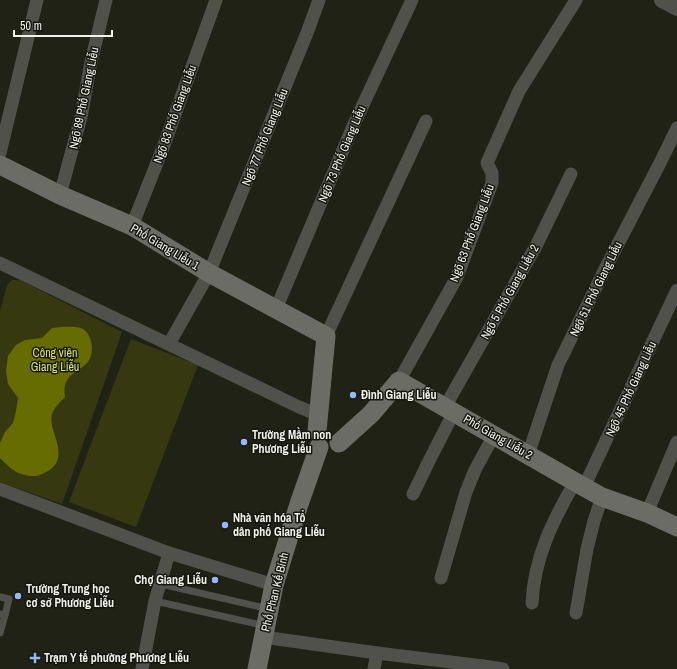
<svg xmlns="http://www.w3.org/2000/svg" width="677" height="669" font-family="'Archivo Narrow',sans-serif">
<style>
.green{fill:#36390f}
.water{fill:#666c01}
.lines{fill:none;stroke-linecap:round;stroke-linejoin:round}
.service{stroke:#50514b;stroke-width:7}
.minor{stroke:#50514b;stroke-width:13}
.tertiary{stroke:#50514b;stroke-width:16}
.secondary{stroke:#6b6c63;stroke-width:19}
.poi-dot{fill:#94b7fd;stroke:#17180d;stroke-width:1.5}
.labels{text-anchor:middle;stroke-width:3;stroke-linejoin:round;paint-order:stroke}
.street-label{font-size:12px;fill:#f1f3eb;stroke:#17180d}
.park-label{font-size:12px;fill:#dae56e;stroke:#17180d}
.poi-label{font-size:12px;font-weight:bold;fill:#f1f3eb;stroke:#17180d;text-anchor:start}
</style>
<rect width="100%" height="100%" fill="#202216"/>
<g class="green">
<polygon points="12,280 20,280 122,332 62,504 0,482 0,312 7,285"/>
<polygon points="131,339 198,365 136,527 69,502"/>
</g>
<path class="water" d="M61,327C68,327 77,326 83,329C93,335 95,355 87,363C82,369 72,372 68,379C64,385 64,390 65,397C60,402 54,408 52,414C47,430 72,457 48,471C44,473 41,475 37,476C19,477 12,470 0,458V443L5,432L13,423L16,411L18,398L8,384L6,371L8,356L16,345L25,340L42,338L52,328Z"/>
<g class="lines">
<g class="service">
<polyline points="161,584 269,609"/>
<polyline points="0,597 9,599 5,615"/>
<polyline points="155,601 266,626"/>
<polyline points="0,633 5,615 0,614"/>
</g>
<g class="minor">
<polyline points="0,153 37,0"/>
<polyline points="60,195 81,117 91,62 106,0"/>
<polyline points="132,226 164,145 216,0"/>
<polyline points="0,263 299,407 319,415"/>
<polyline points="276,309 354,124 412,0"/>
<polyline points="326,336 426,121"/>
<polyline points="169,344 209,273 307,33 319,0"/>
<polyline points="399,381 457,277 492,183 492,173 487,163 519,91 576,0"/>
<polyline points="445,407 536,246 571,174"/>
<polyline points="528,455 558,365 605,269 661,161 677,128"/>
<polyline points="584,487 677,290"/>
<polyline points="0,489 169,553 274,585"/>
<polyline points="413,494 429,461 454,412"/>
<polyline points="647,513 677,442"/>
<polyline points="441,578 466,492 475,470 494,435"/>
<path d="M532,603C534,558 553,520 575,482"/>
<polyline points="576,613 587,549 594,521 602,497"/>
<polyline points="263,637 377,653 483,666 483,669"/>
<polyline points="483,666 503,669"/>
<polyline points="142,669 155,601 169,553"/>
<polyline points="374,669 377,653"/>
</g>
<polyline class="tertiary" points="662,0 677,8"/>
<g class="secondary">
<polyline points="0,165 60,195 132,226 209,273 326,336 317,431"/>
<polyline points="339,443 371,414 399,381 584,487 602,497 647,513 677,527"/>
<polyline points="257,669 274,585 299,504 319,447"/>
</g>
</g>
<g class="poi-dot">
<circle cx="353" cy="395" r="4"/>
<circle cx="244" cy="442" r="4"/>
<circle cx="225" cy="525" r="4"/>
<circle cx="215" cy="580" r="4"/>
<circle cx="18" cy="596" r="4"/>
<path d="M33 652h4v4h4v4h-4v4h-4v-4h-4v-4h4z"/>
</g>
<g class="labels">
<g class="street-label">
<text transform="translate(84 98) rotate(-78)" y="4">Ngõ 89 Phố Giang Liễu</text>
<text transform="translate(175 114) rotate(-70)" y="4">Ngõ 83 Phố Giang Liễu</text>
<text transform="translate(265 137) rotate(-68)" y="4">Ngõ 77 Phố Giang Liễu</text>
<text transform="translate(342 154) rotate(-67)" y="4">Ngõ 73 Phố Giang Liễu</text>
<text transform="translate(472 233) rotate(-69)" y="4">Ngõ 63 Phố Giang Liễu</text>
<text transform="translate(165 247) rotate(31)" y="4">Phố Giang Liễu 1</text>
<text transform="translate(596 289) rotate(-64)" y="4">Ngõ 51 Phố Giang Liễu</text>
<text transform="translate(510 292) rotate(-61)" y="4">Ngõ 5 Phố Giang Liễu 2</text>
<text transform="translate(631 389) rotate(-65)" y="4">Ngõ 45 Phố Giang Liễu</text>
<text transform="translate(498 437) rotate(30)" y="4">Phố Giang Liễu 2</text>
<text transform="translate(275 592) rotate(-76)" y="4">Phố Phan Kế Bính</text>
</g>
<g class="park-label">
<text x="55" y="357">Công viên<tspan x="55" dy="14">Giang Liễu</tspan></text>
</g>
<g class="poi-label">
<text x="361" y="399">Đình Giang Liễu</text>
<text x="252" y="439">Trường Mầm non<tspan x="252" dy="14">Phương Liễu</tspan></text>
<text x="233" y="522">Nhà văn hóa Tổ<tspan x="233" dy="14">dân phố Giang Liễu</tspan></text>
<text x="207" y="584" text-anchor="end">Chợ Giang Liễu</text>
<text x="26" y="593">Trường Trung học<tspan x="26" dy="14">cơ sở Phương Liễu</tspan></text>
<text x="44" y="662">Trạm Y tế phường Phương Liễu</text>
</g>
</g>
<path d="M14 30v6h98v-6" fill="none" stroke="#f1f3eb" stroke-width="2"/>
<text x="20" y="30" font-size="12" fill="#f1f3eb" stroke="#17180d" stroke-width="3" paint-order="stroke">50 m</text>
</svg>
